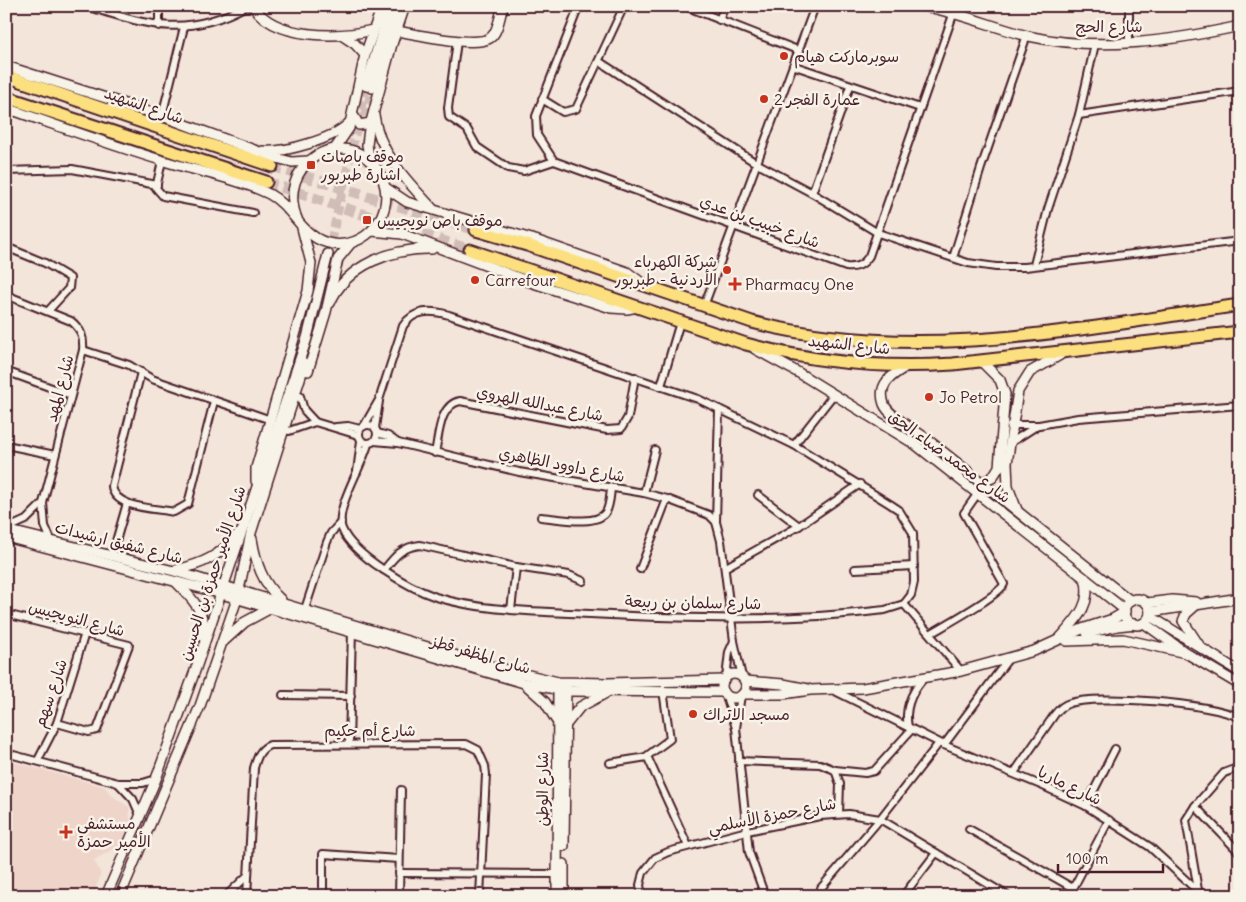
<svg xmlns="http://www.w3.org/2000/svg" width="1246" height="902" font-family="Delius,'Playpen Sans Arabic',sans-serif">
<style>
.built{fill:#efd4c9}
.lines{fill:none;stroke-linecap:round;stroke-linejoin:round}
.secondary-tunnel{stroke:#d1bdb7;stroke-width:9;stroke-dasharray:9 4.5;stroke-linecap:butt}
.highway-tunnel{stroke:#d1bdb7;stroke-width:11;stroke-dasharray:11 5.5;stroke-linecap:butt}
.street-casing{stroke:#4a1f2b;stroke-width:10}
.secondary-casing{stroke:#4a1f2b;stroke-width:12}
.highway-casing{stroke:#4a1f2b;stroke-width:15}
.street{stroke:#f7f3e8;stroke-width:6}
.secondary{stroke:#f7f3e8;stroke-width:9}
.highway{stroke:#fce080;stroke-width:11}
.rail-casing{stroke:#4a1f2b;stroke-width:4}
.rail{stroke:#f7f3e8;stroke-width:2;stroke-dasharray:5.5;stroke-linecap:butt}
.poi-dot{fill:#c8321e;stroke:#f7f3e8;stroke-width:2}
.labels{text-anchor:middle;stroke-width:5;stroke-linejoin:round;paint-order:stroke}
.street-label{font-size:16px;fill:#4a1f2b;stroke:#f7f3e8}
.poi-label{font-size:16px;fill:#4a1f2b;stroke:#f7f3e8;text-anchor:start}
</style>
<rect width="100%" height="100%" fill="#f3e5da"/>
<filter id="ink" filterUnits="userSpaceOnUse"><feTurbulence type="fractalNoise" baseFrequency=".02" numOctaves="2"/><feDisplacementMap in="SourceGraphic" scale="10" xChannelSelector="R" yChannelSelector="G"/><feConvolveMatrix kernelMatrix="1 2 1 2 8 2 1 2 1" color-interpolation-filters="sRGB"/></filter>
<g filter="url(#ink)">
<polygon class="built" points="6,760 105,787 111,795 129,807 130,820 122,844 94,860 101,874 93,896 6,896"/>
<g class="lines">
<g class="secondary-tunnel">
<polyline points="362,130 372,88"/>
<polyline points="328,254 366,86"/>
</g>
<g class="highway-tunnel">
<polyline points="272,166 476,230"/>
<polyline points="266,182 470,250"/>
</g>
<g class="street-casing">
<g id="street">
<path d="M86,6C148,25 185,39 246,6"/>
<polyline points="159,6 159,26"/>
<path d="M579,6L536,116L537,135L554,161L846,267C857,268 863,265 869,256L954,12"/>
<polyline points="685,6 800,51"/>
<polyline points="1129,6 1129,43"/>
<polyline points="719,20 725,6"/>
<polyline points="457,41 448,108 449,117 467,129 477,147 508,168 524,171 554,161"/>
<polyline points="600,62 756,163 812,193 878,233 968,263 996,267 1025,267 1240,241"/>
<polyline points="795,66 920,108"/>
<polyline points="542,99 563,112 576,109 624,6"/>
<polyline points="1079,115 1240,91"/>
<polyline points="162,116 184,27"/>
<polyline points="162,161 156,188 163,196 253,213"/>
<polyline points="6,171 72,169 157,185"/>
<polyline points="812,193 850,86"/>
<polyline points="6,247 45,263 70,278 69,288 49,310"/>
<polyline points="953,258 981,168 1027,35"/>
<polyline points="1034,265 1048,209 1079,115 1095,44"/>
<path d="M6,295L71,321C81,329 84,337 83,350L43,503L45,526L51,540"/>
<polyline points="704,306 815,6"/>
<polyline points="83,350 129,365 152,379 271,420"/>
<path d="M141,372L112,486C114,509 156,508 174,512L188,504L214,401"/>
<polyline points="11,373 71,395"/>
<polyline points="661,386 680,322"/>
<polyline points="300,396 304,410 315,422"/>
<circle cx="368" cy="434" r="9"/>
<polyline points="1010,425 1039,425 1078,418 1240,405"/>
<path d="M364,426L379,400L403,326C414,309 431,310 449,315L698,399L794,445L890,504L899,510L913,533L914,582L911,595L904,604L885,610C787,622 688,619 590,614C539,611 485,612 436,597C410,588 353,556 342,529C334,509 363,465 368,444"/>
<polyline points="336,427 348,426 360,429"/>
<polyline points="375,428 379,401"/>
<polyline points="289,431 315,422 358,435"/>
<polyline points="377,433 388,436 398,443"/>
<polyline points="374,441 398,443 519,472 644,493 667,499 709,515 716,522 721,541 734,641 742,677"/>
<polyline points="1010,443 1035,427"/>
<polyline points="6,445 55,455"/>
<polyline points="794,445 834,394"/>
<path d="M435,453C439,436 439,405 460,401L607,430L621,429L628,417L635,377"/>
<polyline points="357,472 361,441"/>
<polyline points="644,493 655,450"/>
<polyline points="758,495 799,526"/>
<path d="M541,517C556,518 597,527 606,512C610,505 610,496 611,489"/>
<polyline points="716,522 719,409"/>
<polyline points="6,529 26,520 43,503"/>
<polyline points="112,555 127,503"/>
<polyline points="726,567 799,526 860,484"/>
<polyline points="640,569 667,499"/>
<polyline points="855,569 914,566"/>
<path d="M384,570C395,556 402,547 420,545L516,567L569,575L583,581"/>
<polyline points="904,604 961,671"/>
<polyline points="305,609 327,542 331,533 341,522"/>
<polyline points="511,610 516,567"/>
<polyline points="6,614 129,645 97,730 89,732 57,723"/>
<path d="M930,634C943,626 1000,595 1004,584L964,513L978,493"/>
<polyline points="726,678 729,652 734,641"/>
<polyline points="663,690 670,739 647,756 688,846"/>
<polyline points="833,690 944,745 1043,786 1086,806 1150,847 1203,896"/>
<polyline points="725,693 736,728 749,852 765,896"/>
<polyline points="283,695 351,696"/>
<path d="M908,727C904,708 911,693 923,679"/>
<polyline points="736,728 741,695"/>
<polyline points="349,743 352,631"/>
<polyline points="944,745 1009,658"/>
<polyline points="6,753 118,783 143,783 156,779"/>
<polyline points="38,760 57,723 85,633"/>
<polyline points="739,761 820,764 835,770 840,784 839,814"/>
<polyline points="610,763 647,757"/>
<polyline points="1240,767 1224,773 1195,806 1240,853"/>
<polyline points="835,770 865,773 874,771 912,729"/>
<path d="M1014,773L1055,714C1059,709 1063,705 1070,703C1099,694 1210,703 1238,717"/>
<polyline points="118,783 133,799 140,815"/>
<polyline points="1086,806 1115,749"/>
<polyline points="1195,806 1186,820 1198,890"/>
<polyline points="969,829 1073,888"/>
<polyline points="399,873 557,874"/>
<polyline points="821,888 880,819 939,743"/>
<polyline points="226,896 248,875"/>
<path d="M247,896L254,768C257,758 259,749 270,745L466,744L478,750L485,766L486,774L480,896"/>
<polyline points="323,896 323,854 399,859"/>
<polyline points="399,896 401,790"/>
<polyline points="642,896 640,885 643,873 655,858 668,852 747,831 820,816 849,814 880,819 1008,896"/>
<polyline points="903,896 936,853"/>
<polyline points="1069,896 1109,820"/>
</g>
</g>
<g class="secondary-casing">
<g id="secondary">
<path d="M253,6C275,40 339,38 373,30"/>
<path d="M922,6C959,12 992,27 1028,36C1098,52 1171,41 1240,26"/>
<path d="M397,31C415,34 475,48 490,38C498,33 500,15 503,6"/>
<polyline points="343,36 355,44 365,55"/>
<polyline points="6,66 162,116 276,158 292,162 308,161"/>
<polyline points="366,86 390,6"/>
<polyline points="372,88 397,6"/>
<path d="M6,108C59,126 111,145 164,161C196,171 239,179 269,194C294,207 302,240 333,244C373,249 401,202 377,169C343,122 273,165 298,221"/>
<polyline points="353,115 359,125 371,123"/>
<path d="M374,115C379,153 407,181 432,208"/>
<polyline points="334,150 349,128 365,55 382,6"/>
<path d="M263,151C284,153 334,139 349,123"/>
<polyline points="370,161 367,145 369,129 392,44 405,6"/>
<polyline points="386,188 407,202 535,240 627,272 642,283"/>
<polyline points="372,231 402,234 527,281 611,308 627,309 637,307"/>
<path d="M330,303C347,264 393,248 432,249"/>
<polyline points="755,349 799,373 916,445 1125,610"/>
<polyline points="981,361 1000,380 1005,394 999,467 992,478 982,482"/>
<path d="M907,366C892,375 877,384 884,404C889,417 917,431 928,440C996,493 1062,548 1131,601"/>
<polyline points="308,371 326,312 338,259 351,243"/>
<polyline points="256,481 256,468 308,291 311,263 302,228"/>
<polyline points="1017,510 1008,487 1007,463 1018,391 1030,372 1060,355"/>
<polyline points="6,530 174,571 491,666 558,682 607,683 724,680"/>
<polyline points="6,537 208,590 524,683 566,691 724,692"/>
<path d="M252,539C256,563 262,583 281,600"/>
<path d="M176,570C203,564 220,556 238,534"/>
<path d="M176,582C192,598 207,613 203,637"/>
<circle cx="1137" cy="612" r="13"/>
<polyline points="1147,603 1172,600 1196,602"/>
<polyline points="1195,606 1186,614 1183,621 1201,648"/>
<polyline points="1150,612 1240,598"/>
<polyline points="1150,616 1240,672"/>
<polyline points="1144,623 1186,653 1240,685"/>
<polyline points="1087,633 1117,626 1135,624"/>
<path d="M1060,638C1076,620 1093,604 1085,578"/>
<polyline points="224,641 245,622 271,608"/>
<polyline points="1067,641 1123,639 1186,653"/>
<circle cx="734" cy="686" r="12"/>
<polyline points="745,681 783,684 808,689"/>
<polyline points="526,685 545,702 556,720"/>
<polyline points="743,694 783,694 810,690 863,688 961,671 1034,651 1082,629 1113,619 1125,612"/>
<polyline points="564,727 580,707 606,693"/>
<polyline points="564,846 566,686"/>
<polyline points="564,864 564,896"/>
<polyline points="106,896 156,779 196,668 307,338 328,254"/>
<polyline points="120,896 200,706 237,599 251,533 305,363"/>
<polyline points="557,896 558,686"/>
</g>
</g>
<g class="highway-casing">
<g id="highway">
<polyline points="6,76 272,166"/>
<polyline points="6,97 266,182"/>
<path d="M476,230L527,245L752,322C913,364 1079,329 1240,305"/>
<path d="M470,250L746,344C813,362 883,369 953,364L1240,332"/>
</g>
</g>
<use href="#street" class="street"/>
<use href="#secondary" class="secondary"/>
<use href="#highway" class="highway"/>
<g class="rail-casing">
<polyline id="rail" points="116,896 119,889"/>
</g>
<use href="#rail" class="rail"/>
</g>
</g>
<g class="poi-dot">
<circle cx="784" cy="56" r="5"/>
<circle cx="764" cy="99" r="5"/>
<rect x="306" y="160" width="10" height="10" rx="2.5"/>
<rect x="362" y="215" width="10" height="10" rx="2.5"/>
<circle cx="727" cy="270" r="5"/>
<circle cx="475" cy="280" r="5"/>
<path d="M732.5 276.5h5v5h5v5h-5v5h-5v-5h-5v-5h5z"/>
<circle cx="929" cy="397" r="5"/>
<circle cx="693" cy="714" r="5"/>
<path d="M63.5 824.5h5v5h5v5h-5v5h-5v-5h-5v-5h5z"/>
</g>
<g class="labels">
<g class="street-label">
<text x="1109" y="32">شارع الحج</text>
<text transform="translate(144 105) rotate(19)" y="6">شارع الشهيد</text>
<text transform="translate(760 221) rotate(20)" y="6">شارع خبيب بن عدي</text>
<text transform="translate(849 344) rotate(6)" y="6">شارع الشهيد</text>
<text transform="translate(59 388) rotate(-75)" y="6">شارع المهد</text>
<text transform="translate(540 403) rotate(11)" y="6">شارع عبدالله الهروي</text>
<text transform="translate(950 456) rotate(36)" y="6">شارع محمد ضياء الحق</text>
<text transform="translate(562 464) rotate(11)" y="6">شارع داوود الظاهري</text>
<text transform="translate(119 542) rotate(14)" y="6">شارع شفيق ارشيدات</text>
<text transform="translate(212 573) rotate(-72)" y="6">شارع الأمير حمزة بن الحسين</text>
<text transform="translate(693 602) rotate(1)" y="6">شارع سلمان بن ربيعة</text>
<text transform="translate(77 618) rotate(15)" y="6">شارع النويجيس</text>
<text transform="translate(481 654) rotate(16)" y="6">شارع المظفر قطز</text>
<text transform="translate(50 693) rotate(-71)" y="6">شارع سهم</text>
<text x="370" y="736">شارع أم حكيم</text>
<text transform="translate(1070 785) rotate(26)" y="6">شارع ماريا</text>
<text transform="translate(542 789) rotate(-90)" y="6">شارع الوطن</text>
<text transform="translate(772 815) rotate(-11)" y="6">شارع حمزة الأسلمي</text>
</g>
<g class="poi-label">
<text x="794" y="62">سوبرماركت هيام</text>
<text x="774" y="105">عمارة الفجر 2</text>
<text x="321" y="162">موقف باصات<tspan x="321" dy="18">اشارة طبربور</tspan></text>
<text x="377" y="226">موقف باص نويجيس</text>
<text x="717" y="267" text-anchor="end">شركة الكهرباء<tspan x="717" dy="18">الأردنية - طبربور</tspan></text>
<text x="485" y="286">Carrefour</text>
<text x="745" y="290">Pharmacy One</text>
<text x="939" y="403">Jo Petrol</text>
<text x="703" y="720">مسجد الاتراك</text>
<text x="77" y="829">مستشفى<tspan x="77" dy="18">الأمير حمزة</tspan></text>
</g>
</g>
<rect width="1246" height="902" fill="none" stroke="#f7f3e8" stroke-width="25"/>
<rect x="12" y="12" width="1221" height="877" fill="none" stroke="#4a1f2b" stroke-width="2" filter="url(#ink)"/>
<path d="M1058 864v8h105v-8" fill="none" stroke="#4a1f2b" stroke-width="2.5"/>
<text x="1066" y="864" font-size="15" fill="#4a1f2b" stroke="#f7f3e8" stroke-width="4" paint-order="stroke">100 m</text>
</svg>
